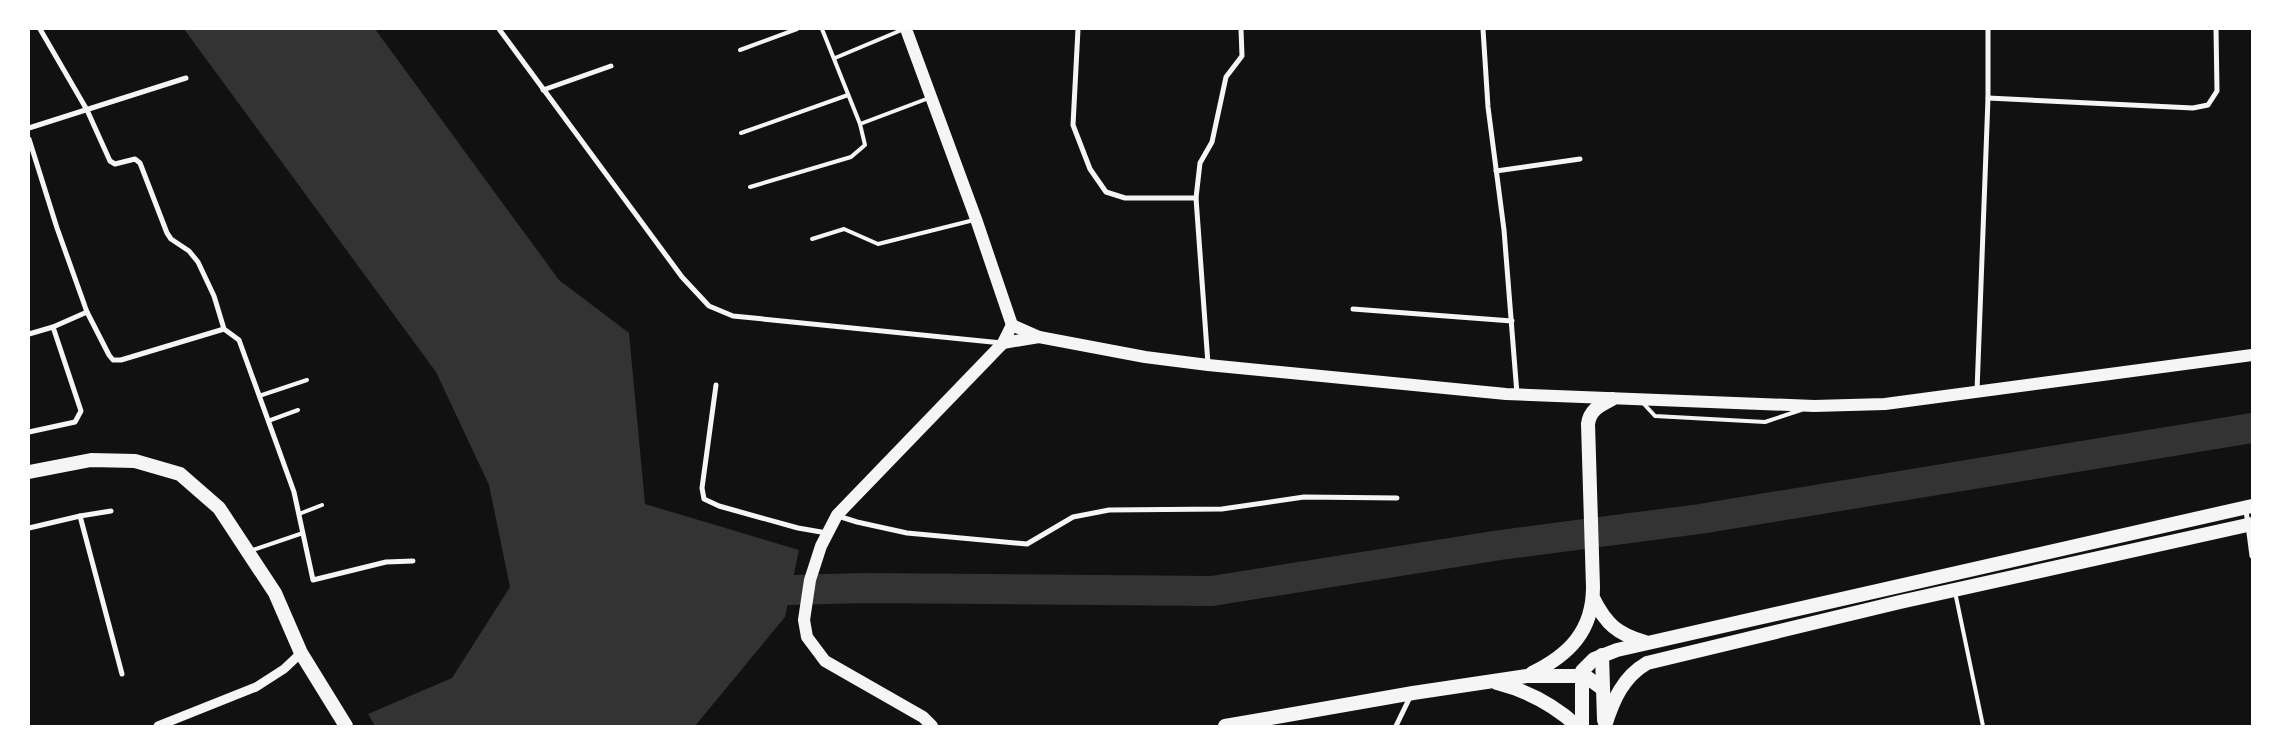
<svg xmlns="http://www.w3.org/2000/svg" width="2281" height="755" font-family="Quicksand,sans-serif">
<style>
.water{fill:#333}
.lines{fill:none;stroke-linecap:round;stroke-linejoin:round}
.river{stroke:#333;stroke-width:30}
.service{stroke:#f5f5f5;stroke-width:4}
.minor{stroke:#f5f5f5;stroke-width:5}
.tertiary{stroke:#f5f5f5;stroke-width:9}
.primary{stroke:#f5f5f5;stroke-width:12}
.trunk{stroke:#f5f5f5;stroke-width:14}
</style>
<rect width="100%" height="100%" fill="#111"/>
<polygon class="water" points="184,29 375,29 559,280 629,333 645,504 799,550 785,617 695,726 375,726 368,714 452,678 510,587 489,485 436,372"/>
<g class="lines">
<polyline class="river" points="751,591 865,588 1212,591 1500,545 1700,519 2252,428"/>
<g class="service">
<polyline points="822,29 860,124"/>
<polyline points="740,50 797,29"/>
<polyline points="835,58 904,29"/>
<polyline points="741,133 848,95"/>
<polyline points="750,187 851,157 865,145 860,124 929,98"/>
<polyline points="812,239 844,229 878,244 974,220"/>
<polyline points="259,396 307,380"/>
<polyline points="1643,403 1655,416 1765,422 1801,410"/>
<polyline points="268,421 298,410"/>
<polyline points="299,514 322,505"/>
<polyline points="250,551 303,533"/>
<polyline points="1955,592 1983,726"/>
</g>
<g class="minor">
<polyline points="40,29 87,110 110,161 115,164 135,159 140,163 167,233 171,239 189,251 198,262 214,296 224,329 239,340 294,492 313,580 386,562 413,561"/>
<polyline points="499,29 682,277 709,306 733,316 1002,343"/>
<polyline points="1078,29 1073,125 1090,169 1106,192 1125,198 1196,198"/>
<polyline points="1483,29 1488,107 1504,230 1517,394"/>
<polyline points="543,90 611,66"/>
<polyline points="1988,98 2193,108 2208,105 2217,91 2216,29"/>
<polyline points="29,128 186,78"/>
<polyline points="29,139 57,228 87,312 53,327 29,334"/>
<polyline points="1496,171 1580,159"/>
<polyline points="1353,309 1512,321"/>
<polyline points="87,312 109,355 113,360 121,360 224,329"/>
<polyline points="1208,364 1196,198 1200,163 1212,142 1226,77 1242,56 1241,29"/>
<polyline points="716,385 702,488 704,499 719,506 798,528 827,533"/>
<polyline points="1977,391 1988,98 1988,29"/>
<polyline points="29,432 75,422 81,411 53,327"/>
<polyline points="2246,510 2252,556"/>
<polyline points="80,516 122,674"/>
<polyline points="838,516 857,522 907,533 1027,544 1073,517 1109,510 1222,509 1304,497 1397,498"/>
<polyline points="29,528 80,516 111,511"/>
<polyline points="1396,726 1411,695"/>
</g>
<polyline class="tertiary" points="158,726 256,687 284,669 301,653"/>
<g class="primary">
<polyline points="906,29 976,219 1012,325"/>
<polyline points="1012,325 1039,337 1145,357 1208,365 1506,394 1814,406 1885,404 2252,355"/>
<polyline points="1003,343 1039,337"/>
<polyline points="932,726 923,717 825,661 807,637 804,620 810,580 821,546 837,515 1003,343 1012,325"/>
</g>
<g class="trunk">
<polyline points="29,472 91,460 135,461 180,474 219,508 275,593 301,653 346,726"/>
<path d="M1593,598C1606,624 1617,634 1645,642"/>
<polyline points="1602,655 1604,720"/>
<path d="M1532,673C1569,655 1593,631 1593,587L1588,424C1590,409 1601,405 1612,399"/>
<path d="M1497,683C1528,691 1553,704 1577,726"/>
<polyline points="1225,726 1413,693 1527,676 1581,676 1588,678 1603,689"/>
<polyline points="1582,726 1582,671 1594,659 1617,650 2252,506"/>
<path d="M1605,726C1613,700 1623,677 1647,663L1900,602L2252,524"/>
</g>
</g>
<rect width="2281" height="755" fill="none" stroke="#ffffff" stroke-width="60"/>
</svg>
